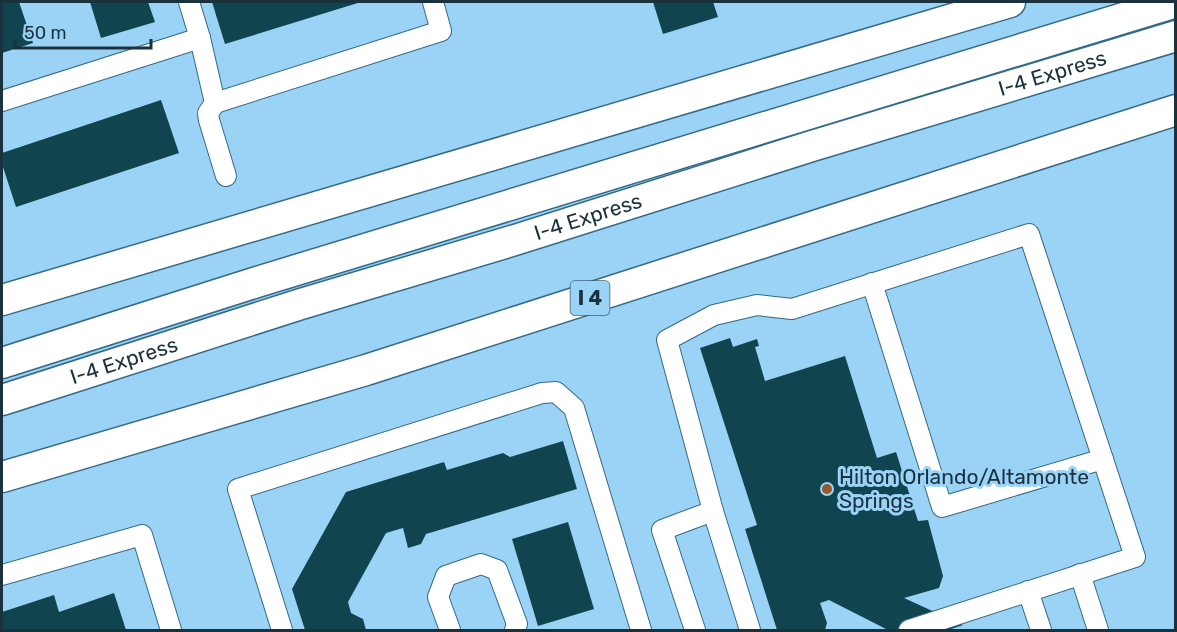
<svg xmlns="http://www.w3.org/2000/svg" width="1177" height="632" font-family="Rubik,sans-serif">
<style>
.building{fill:#104550}
.lines{fill:none;stroke-linecap:round;stroke-linejoin:round}
.minor-casing{stroke:#336a88;stroke-width:22}
.highway-casing{stroke:#336a88;stroke-width:33}
.minor{stroke:#fff;stroke-width:20}
.highway{stroke:#fff;stroke-width:30}
.poi-dot{fill:#9a5826;stroke:#9ad3f5;stroke-width:2}
.labels{text-anchor:middle;stroke-width:6;stroke-linejoin:round;paint-order:stroke}
.shield{fill:#9ad3f5;stroke:#406275;stroke-width:1.5}
.shield-label{font-size:20px;font-weight:bold;fill:#1a313e}
.street-label{font-size:21px;fill:#1a313e;stroke:#9ad3f5}
.poi-label{font-size:21px;fill:#1a313e;stroke:#9ad3f5;text-anchor:start}
</style>
<rect width="100%" height="100%" fill="#9ad3f5"/>
<g class="building">
<polygon points="2,2 19,2 33,43 2,53"/>
<polygon points="90,2 148,2 155,22 101,38"/>
<polygon points="212,2 361,2 225,44"/>
<polygon points="653,2 713,2 718,17 663,34"/>
<polygon points="161,100 179,153 16,207 2,164 2,153"/>
<polygon points="730,338 733,347 757,339 759,346 755,347 765,381 845,356 877,458 896,452 918,521 928,520 943,576 939,588 904,598 963,625 948,630 888,630 829,600 820,603 827,623 825,630 777,630 745,529 757,525 700,348"/>
<polygon points="563,441 577,489 426,534 421,544 408,548 403,528 386,533 348,602 351,613 363,619 366,630 305,630 292,589 346,492 444,462 447,470 503,453 510,457"/>
<polygon points="568,522 594,609 538,626 512,539"/>
<polygon points="114,593 126,630 2,630 2,612 54,595 59,612"/>
</g>
<g class="lines">
<g class="minor-casing">
<g id="minor">
<polyline points="189,2 200,38 215,103"/>
<polyline points="2,101 200,38"/>
<polyline points="215,103 441,31 433,2"/>
<polyline points="215,103 208,113 209,120 226,176"/>
<polyline points="872,283 942,507 1103,459"/>
<polyline points="713,511 750,630"/>
<polyline points="1080,574 1098,630"/>
<polyline points="2,575 142,535 171,630"/>
<polyline points="1028,591 1041,630"/>
<polyline points="282,630 238,489 542,393 556,392 574,408 641,630"/>
<polyline points="450,630 438,597 446,576 481,564 497,570 517,624 515,630"/>
<polyline points="695,630 662,530 713,511 667,340 714,315 757,305 792,309 1029,234 1135,557 909,630"/>
</g>
</g>
<g class="highway-casing">
<g id="highway">
<polyline points="2,300 1010,2"/>
<polyline points="2,363 257,282 1176,2"/>
<path id="s1" d="M2,400L301,304L515,240L812,146L1176,36"/>
<polyline points="2,477 366,370 1176,110"/>
</g>
</g>
<use href="#minor" class="minor"/>
<use href="#highway" class="highway"/>
</g>
<circle class="poi-dot" cx="827" cy="489" r="6"/>
<g class="labels">
<rect class="shield" x="570.5" y="281" width="39" height="34" rx="4.5"/>
<g class="shield-label">
<text x="590" y="305">I 4</text>
</g>
<g class="street-label">
<text dy="7" stroke="none"><textPath href="#s1" startOffset="1100">I-4 Express</textPath></text>
<text dy="7" stroke="none"><textPath href="#s1" startOffset="614">I-4 Express</textPath></text>
<text dy="7" stroke="none"><textPath href="#s1" startOffset="128">I-4 Express</textPath></text>
</g>
<g class="poi-label">
<text x="839" y="484">Hilton Orlando/Altamonte<tspan x="839" dy="24">Springs</tspan></text>
</g>
</g>
<rect width="1177" height="632" fill="none" stroke="#1a313e" stroke-width="6"/>
<path d="M15 39v9h136v-9" fill="none" stroke="#1a313e" stroke-width="3"/>
<text x="24" y="39" font-size="18" fill="#1a313e" stroke="#9ad3f5" stroke-width="4.5" paint-order="stroke">50 m</text>
</svg>
